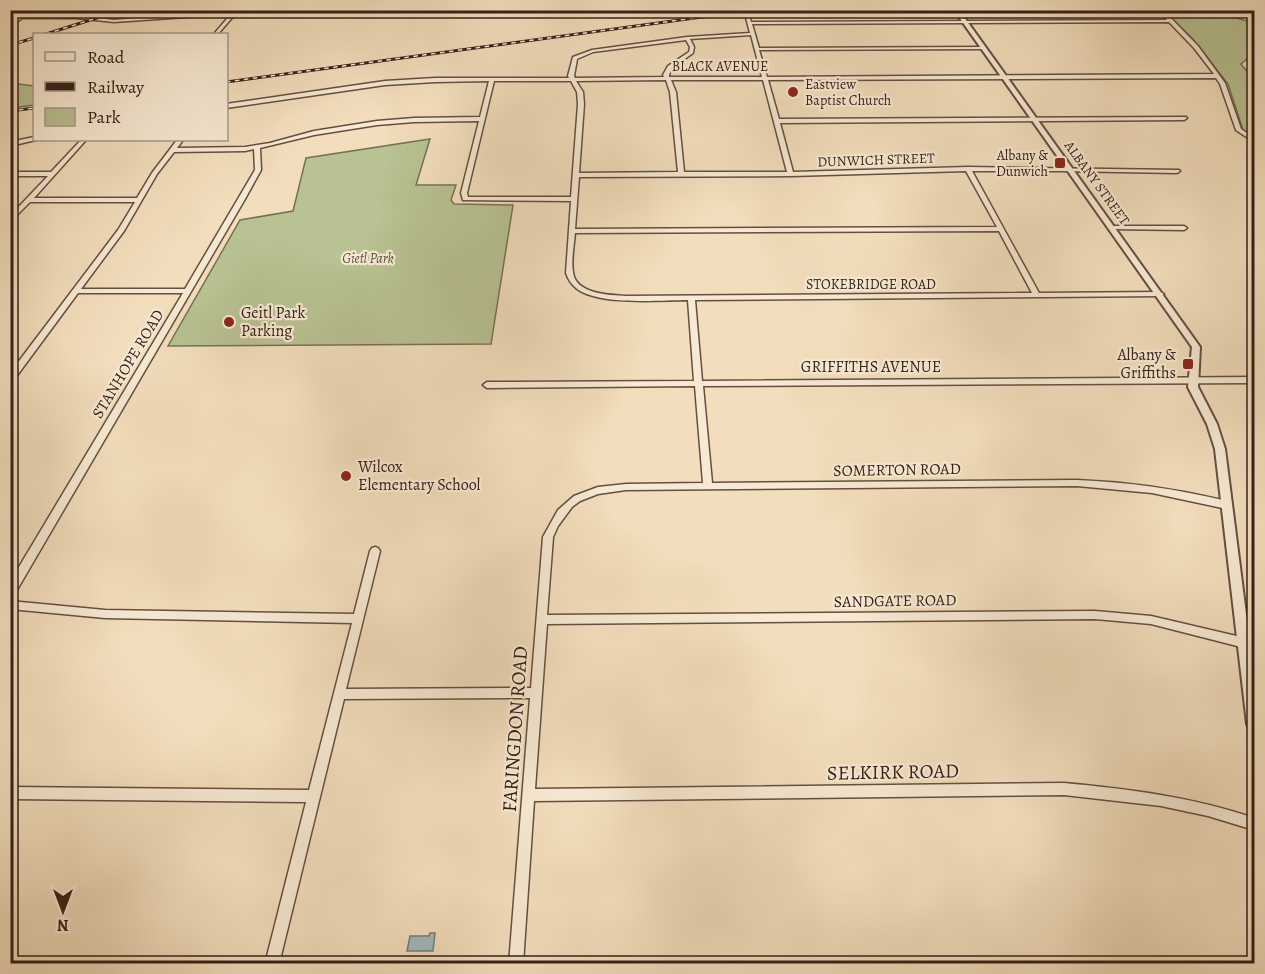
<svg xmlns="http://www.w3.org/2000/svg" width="1265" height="974" viewBox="0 0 1265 974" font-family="Alegreya,serif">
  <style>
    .green { fill: #b8c292; stroke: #767155; stroke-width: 1.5 }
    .water { fill: #9ebaba; stroke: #747c79; stroke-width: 1.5 }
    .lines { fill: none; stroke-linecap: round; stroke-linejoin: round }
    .minor-casing { stroke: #644f41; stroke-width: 3 }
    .tertiary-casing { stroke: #644f41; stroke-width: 4 }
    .minor { fill: #f7e9d3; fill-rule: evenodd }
    .tertiary { fill: #f7e9d3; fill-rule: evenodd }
    .rail-casing { stroke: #352018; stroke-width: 3 }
    .rail { stroke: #f7e9d3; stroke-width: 1.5; stroke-dasharray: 4.5; stroke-linecap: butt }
    .poi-dot { fill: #8f2418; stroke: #f7e9d3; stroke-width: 2 }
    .labels { text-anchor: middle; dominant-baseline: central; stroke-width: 4.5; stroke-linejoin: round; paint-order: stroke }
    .far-street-label { font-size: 14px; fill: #352018; stroke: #f7e9d3 }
    .far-poi-label { font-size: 14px; fill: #352018; stroke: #f7e9d3; text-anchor: start }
    .far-park-label { font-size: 14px; font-style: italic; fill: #5c513d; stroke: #f7e9d3 }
    .poi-label { font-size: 16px; fill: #352018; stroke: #f7e9d3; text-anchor: start }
    .street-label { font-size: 16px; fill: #352018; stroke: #f7e9d3 }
    .near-street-label { font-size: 20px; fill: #352018; stroke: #f7e9d3 }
  </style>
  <rect width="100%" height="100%" fill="#f2ddbc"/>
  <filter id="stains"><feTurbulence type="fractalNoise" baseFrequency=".00333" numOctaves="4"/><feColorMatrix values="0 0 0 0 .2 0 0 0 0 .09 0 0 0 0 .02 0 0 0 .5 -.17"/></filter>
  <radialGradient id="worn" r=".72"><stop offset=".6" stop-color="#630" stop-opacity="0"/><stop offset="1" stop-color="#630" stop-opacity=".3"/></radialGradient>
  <!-- green -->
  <g class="green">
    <path d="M1163 11H1212L1254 23V53L1241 64 1254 80V138L1243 130 1228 84 1192 38Z"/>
    <path d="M10 83 34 86V105L11 108Z"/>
    <path d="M430 139 416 185H456L451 200 454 204 513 205 491 344 168 346 240 220 293 211 306 158Z"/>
  </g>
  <!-- water -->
  <path class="water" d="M430 933H435L433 951H407L410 936H429Z"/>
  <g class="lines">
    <!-- minor casing -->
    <g class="minor-casing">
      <g id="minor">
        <path d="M27 10H32L26 16H77L91 10H99L82 16 114 20 234 10 523 13 543 10 523 15 236 13 218 34H214L231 14 114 22 75 18H22L10 27V23L17 18H10V16H20Z"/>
        <path d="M744 10H748L751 22 1167 20 1158 10H1163L1198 46 1225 83 1241 129 1254 138V142L1236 130 1220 84 1216 78 768 80 779 119 1186 117 1187 118 1184 120 780 123 793 172 968 167 1179 170 1180 171 1177 173 1060 171H972L1039 293 1160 292 1164 294 1160 296 695 300 702 381 1254 377V383L703 386 712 483 1077 480C1128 482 1177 489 1227 501L1230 502 1232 505 1230 508 1227 509 1152 493 1077 486 626 490 598 494 580 501 572 507 558 526 553 537 547 615 1095 611 1151 616 1245 638 1249 640 1250 643 1249 646 1245 648 1151 624 1095 619 547 624 535 789 1064 783C1129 789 1193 797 1254 818V830L1208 816 1161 806 1064 795 534 801 523 964H509L530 698 344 699 279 964H265L306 802 10 799V787L309 790 352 623 105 618 10 609V601L105 610 354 614 370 551 372 548 375 547 378 548 380 551 346 689 531 688 543 537 558 510 574 496 598 487 626 484 703 483 695 386 487 388 483 385 487 382 694 381 688 300C660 300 598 306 576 288 571 284 568 279 566 273L571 201 463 200 461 193 479 121 414 122 377 125 314 135 260 148 261 170 245 199 14 595 10 596V582L183 293H78L13 381 10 382V373L118 230 135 202H30L10 222V216L48 176H10V172H51L81 140H86L34 198H137L152 173 177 140H183L177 148 245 147 270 143 314 131 377 121 414 118 480 117 489 81 435 82 385 85 226 108V104L385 81 435 78H569L568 76 573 57 592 50 687 37 750 33ZM1169 22 1194 48 1214 74 767 77 759 50 983 49 985 48 983 47 759 48 752 24ZM751 35 762 77H669V75L672 68 693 53 694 47 690 39ZM686 40 690 47 689 52 668 66 663 75 664 77 575 78 574 76 577 59 593 52ZM666 80 670 92 678 172 579 173 584 104 583 92 576 81ZM671 80H763L787 172H684L676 92ZM494 81H571L577 92 578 104 571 197H468L467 193ZM254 149 255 170 185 289H81L124 231 157 174 174 152 245 151ZM966 171 997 227 575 229 579 177 791 176ZM999 231 1032 293 626 296C609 295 575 294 573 272 571 260 574 245 575 233Z"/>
        <path d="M34 137 36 140 10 146V142Z"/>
        <path d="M1112 226H1184L1187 228 1184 230 1110 229 1109 228Z"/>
      </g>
    </g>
    <!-- tertiary casing -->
    <g class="tertiary-casing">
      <path id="tertiary" d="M954 10H959L1200 347 1198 387 1217 424 1225 449 1254 677V730L1249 728 1247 724 1215 449 1207 424 1188 387 1192 347Z"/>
    </g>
    <!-- minor -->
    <use href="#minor" class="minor"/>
    <!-- tertiary -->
    <use href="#tertiary" class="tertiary"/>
    <!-- rail casing -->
    <g class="rail-casing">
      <g id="rail">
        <path d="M46 34 122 10"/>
        <path d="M10 45 34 38"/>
        <path d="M226 82 753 10"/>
        <path d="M10 111 34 108"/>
      </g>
    </g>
    <!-- rail -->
    <use href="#rail" class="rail"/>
  </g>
  <!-- markers -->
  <g class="poi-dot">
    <circle cx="793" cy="92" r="6"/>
    <rect x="1054" y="157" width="12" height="12" rx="3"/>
    <circle cx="229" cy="322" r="6"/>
    <rect x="1182" y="358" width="12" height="12" rx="3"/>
    <circle cx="346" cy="476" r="6"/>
  </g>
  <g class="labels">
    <!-- far-street labels -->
    <g class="far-street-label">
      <text x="720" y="66">BLACK AVENUE</text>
      <text transform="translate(876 160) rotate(-2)">DUNWICH STREET</text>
      <text transform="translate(1097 183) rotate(54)">ALBANY STREET</text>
      <text x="871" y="284">STOKEBRIDGE ROAD</text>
    </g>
    <!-- far-poi labels -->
    <g class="far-poi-label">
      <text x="805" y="84">Eastview<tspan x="805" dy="16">Baptist Church</tspan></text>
      <text x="1048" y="155" text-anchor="end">Albany &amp;<tspan x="1048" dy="16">Dunwich</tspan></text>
    </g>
    <!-- far-park labels -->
    <g class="far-park-label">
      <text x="368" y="258">Gietl Park</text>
    </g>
    <!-- poi labels -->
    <g class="poi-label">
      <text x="241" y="313">Geitl Park<tspan x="241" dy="18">Parking</tspan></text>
      <text x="1176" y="355" text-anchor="end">Albany &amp;<tspan x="1176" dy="18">Griffiths</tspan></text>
      <text x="358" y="467">Wilcox<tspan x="358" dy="18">Elementary School</tspan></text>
    </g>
    <!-- street labels -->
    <g class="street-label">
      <text transform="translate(128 364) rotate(-59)">STANHOPE ROAD</text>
      <text x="871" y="367">GRIFFITHS AVENUE</text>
      <text transform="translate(897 470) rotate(-1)">SOMERTON ROAD</text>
      <text transform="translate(895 601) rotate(-1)">SANDGATE ROAD</text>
    </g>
    <!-- near-street labels -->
    <g class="near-street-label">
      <text transform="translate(515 729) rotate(-86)">FARINGDON ROAD</text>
      <text transform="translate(893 772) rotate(-1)">SELKIRK ROAD</text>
    </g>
  </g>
  <!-- margin -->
  <rect width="1265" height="974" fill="none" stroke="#f2ddbc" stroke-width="36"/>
  <rect x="12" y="12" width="1241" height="950" fill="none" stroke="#352018" stroke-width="3"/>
  <rect x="18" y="18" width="1229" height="938" fill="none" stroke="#352018" stroke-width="1.5"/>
  <!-- legend -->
  <rect x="33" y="33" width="195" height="108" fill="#f7e9d3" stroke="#a99988" stroke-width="1.5"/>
  <rect x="45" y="52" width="30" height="9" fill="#f7e9d3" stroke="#a99988" stroke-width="1.5"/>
  <text x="87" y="63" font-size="18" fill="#352018">Road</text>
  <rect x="45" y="82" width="30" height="9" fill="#352018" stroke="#a99988" stroke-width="1.5"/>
  <text x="87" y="93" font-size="18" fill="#352018">Railway</text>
  <rect x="45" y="108" width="30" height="18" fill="#b8c292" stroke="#a99988" stroke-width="1.5"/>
  <text x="87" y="123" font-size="18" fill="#352018">Park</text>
  <!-- north arrow -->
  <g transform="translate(63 911) rotate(180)" stroke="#f7e9d3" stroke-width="4.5" paint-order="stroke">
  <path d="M0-4.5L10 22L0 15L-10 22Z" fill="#352018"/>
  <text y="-9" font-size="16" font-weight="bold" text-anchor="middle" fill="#352018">N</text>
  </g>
  <rect width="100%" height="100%" filter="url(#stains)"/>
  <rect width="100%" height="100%" fill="url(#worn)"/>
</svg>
